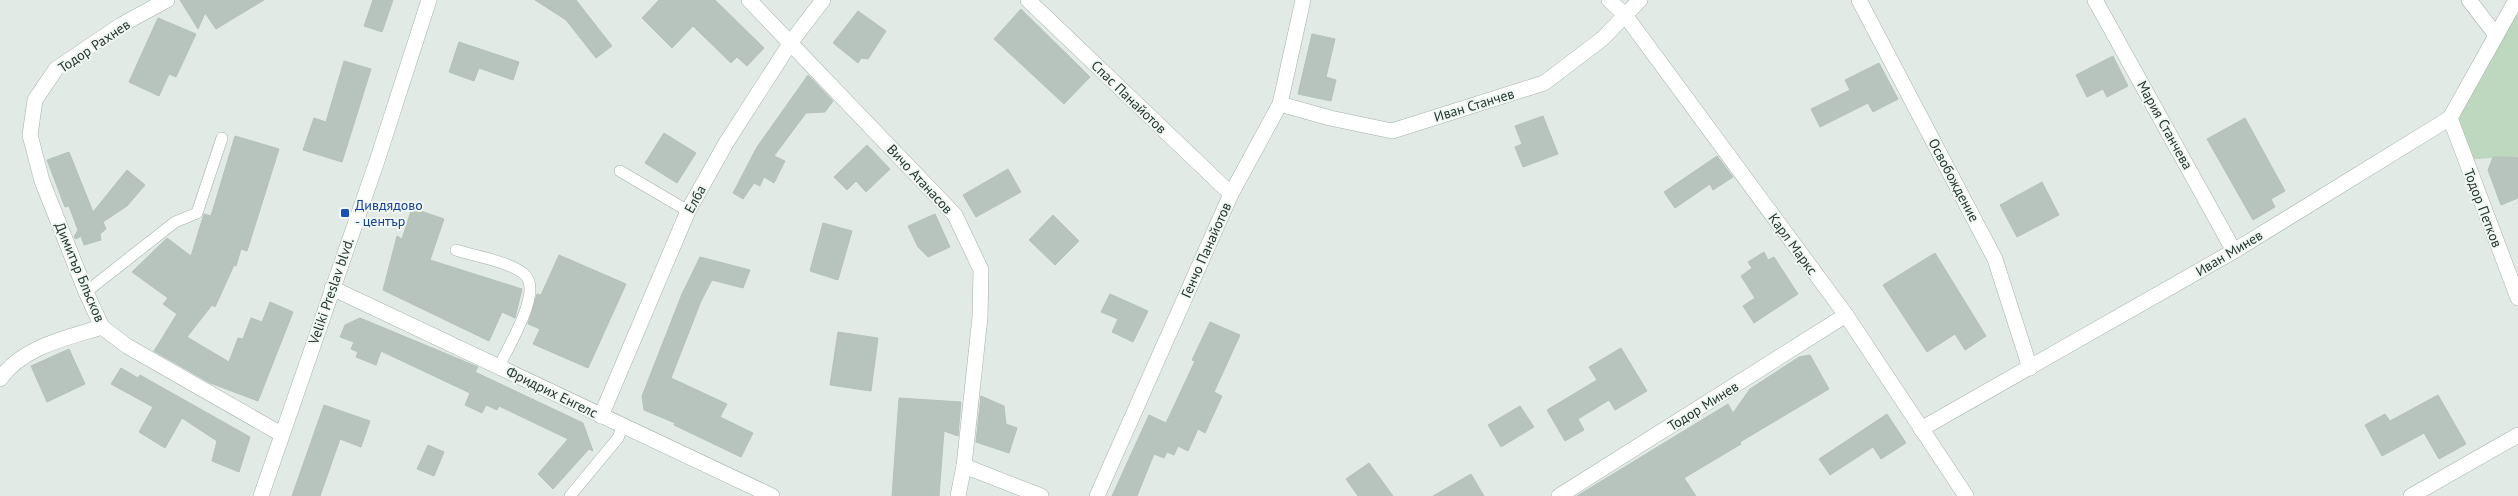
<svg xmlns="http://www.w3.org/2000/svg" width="2518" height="496" viewBox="0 0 2518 496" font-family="'PT Sans',sans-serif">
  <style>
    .green { fill: #bdd8bf }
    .building { fill: #b7c4bd; stroke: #b5c2ba }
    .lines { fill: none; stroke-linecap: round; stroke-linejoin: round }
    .lane-casing { stroke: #a5b1aa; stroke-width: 12 }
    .street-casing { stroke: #a5b1aa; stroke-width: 16 }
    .secondary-casing { stroke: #a2b4aa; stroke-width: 16 }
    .lane { stroke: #fff; stroke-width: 11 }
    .street { stroke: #fff; stroke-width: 15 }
    .secondary { stroke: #fff; stroke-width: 15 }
    .transit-dot { fill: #1a4fb4; stroke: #f1f7f3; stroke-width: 2 }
    .labels { text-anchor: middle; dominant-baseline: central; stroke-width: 4; stroke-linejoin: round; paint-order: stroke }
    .street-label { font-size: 14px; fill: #24382f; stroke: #f1f7f3 }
    .transit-label { font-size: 14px; fill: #164399; stroke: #f1f7f3; text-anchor: start }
  </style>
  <rect width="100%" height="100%" fill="#e1eae4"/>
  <!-- green -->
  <path class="green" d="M2518 0V156L2464 160 2450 118Z"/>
  <!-- building -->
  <g class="building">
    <path d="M180 0H264L216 29 205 13 198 29Z"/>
    <path d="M373 0H393L382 32 364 26Z"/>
    <path d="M535 0H576L612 46 596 58 566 20Z"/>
    <path d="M659 0H715L764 48 747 66 737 57 731 63 693 26 672 48 642 18Z"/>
    <path d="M1021 9 1090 77 1064 104 994 39Z"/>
    <path d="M858 11 886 31 868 59 861 58 858 63 833 43Z"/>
    <path d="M158 18 196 34 176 77 169 74 159 96 129 82Z"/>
    <path d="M1312 34 1335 39 1326 77 1336 80 1331 101 1298 94Z"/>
    <path d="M459 42 519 62 513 80 479 68 474 81 449 72Z"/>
    <path d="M2113 56 2128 86 2107 97 2103 89 2087 97 2076 75Z"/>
    <path d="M344 61 371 69 342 162 303 150 314 118 326 122Z"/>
    <path d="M1879 63 1898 99 1873 112 1868 103 1820 127 1811 109 1850 90 1845 80Z"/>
    <path d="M808 75 833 101 825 112 806 113 774 156 785 161 774 183 764 177 760 186 754 183 743 199 733 193 757 147Z"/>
    <path d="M1543 116 1558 154 1523 167 1515 147 1522 144 1515 126Z"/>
    <path d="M2245 118 2285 191 2271 199 2275 207 2253 220 2207 139Z"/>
    <path d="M664 133 696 153 677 183 645 163Z"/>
    <path d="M235 136 279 149 247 251 241 249 236 266 234 265 215 307 212 305 187 337 229 362 238 338 243 339 251 318 262 322 270 302 293 312 258 401 210 383 154 351 177 314 163 304 168 298 132 272 167 238 191 256 204 214 211 216Z"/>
    <path d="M867 145 890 169 866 192 856 181 847 190 834 177Z"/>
    <path d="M69 152 93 212 127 170 145 185 127 206 103 222 106 229 100 234 101 240 84 245 81 236 76 239 74 237 78 230 69 206 65 207 47 160Z"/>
    <path d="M1717 156 1733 177 1713 190 1710 184 1675 208 1664 192Z"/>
    <path d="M2493 157H2518V198L2501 205 2488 170Z"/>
    <path d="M1008 169 1021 192 976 217 963 195Z"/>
    <path d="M2042 182 2059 215 2017 237 2000 205Z"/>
    <path d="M412 208 444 219 430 260 522 289 515 318 502 312 489 341 383 290 397 236 402 239Z"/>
    <path d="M935 214 950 247 928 257 918 247 908 226Z"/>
    <path d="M1053 215 1079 241 1055 265 1029 240Z"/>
    <path d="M823 223 852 231 838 280 810 271Z"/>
    <path d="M1764 252 1768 260 1774 257 1798 294 1754 323 1743 306 1755 298 1741 276 1752 268 1748 262Z"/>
    <path d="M1935 253 1986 336 1965 350 1955 334 1927 352 1883 285Z"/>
    <path d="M559 255 626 284 588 368 533 344 540 329 528 324 537 294 541 295Z"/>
    <path d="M700 257 750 270 743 288 712 280 701 301 671 378 727 404 720 417 753 433 741 457 674 425 675 423 644 410 642 396 682 294Z"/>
    <path d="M1110 294 1148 311 1133 342 1112 332 1118 319 1101 312Z"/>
    <path d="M360 318 478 367 475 372 583 423 593 451 589 449 553 489 538 474 568 439 499 406 497 410 486 405 482 413 465 405 470 393 381 351 376 365 356 357 358 352 351 349 354 342 340 337 345 325Z"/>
    <path d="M1210 322 1240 335 1214 392 1222 396 1205 433 1198 429 1188 451 1178 446 1174 455 1167 452 1164 458 1154 454 1137 496H1112L1149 415 1166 423 1195 361 1192 360Z"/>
    <path d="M838 332 878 338 871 391 830 385Z"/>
    <path d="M1621 348 1647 391 1615 410 1609 400 1578 419 1584 430 1565 441 1547 410 1597 380 1589 367Z"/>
    <path d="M69 349 85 384 47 402 31 366Z"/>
    <path d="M1810 355 1829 389 1740 442 1741 444 1684 478 1696 496H1577L1728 404 1733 413 1750 389 1799 357Z"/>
    <path d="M121 368 138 378 140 375 250 437 239 472 212 461 217 441 182 418 165 448 139 432 153 407 111 384Z"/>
    <path d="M2438 395 2466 444 2439 459 2424 433 2382 456 2365 425 2385 414 2390 421Z"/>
    <path d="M981 396 1004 406 1006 424 1017 428 1009 453 976 442Z"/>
    <path d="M899 398 961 402 958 436 944 431 939 496H892Z"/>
    <path d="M324 405 370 421 361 447 340 439 320 496H292Z"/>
    <path d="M1520 406 1534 427 1501 447 1488 425Z"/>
    <path d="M1887 414 1906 443 1881 459 1873 447 1830 475 1819 459Z"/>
    <path d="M428 445 444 452 434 476 417 469Z"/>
    <path d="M1369 463 1393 496H1358L1346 479Z"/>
    <path d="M1471 474 1484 496H1433Z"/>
  </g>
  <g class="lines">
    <!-- lane casing -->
    <g class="lane-casing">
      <g id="lane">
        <path d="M620 171 688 211"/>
        <path d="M456 250C474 256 512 262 525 275 543 292 507 348 499 367"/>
        <path d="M86 292 175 222 197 213 222 138"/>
        <path d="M570 496 618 438 623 425"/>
      </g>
    </g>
    <!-- street casing -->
    <g class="street-casing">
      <g id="street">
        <path d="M167 0 121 25 56 69 35 100 30 135 42 181 86 292 102 327 127 346 281 434"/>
        <path d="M749 0 955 215 981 270 980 317 964 466 958 496"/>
        <path d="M1028 0 1231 194"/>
        <path d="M1609 0 1625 15 1846 315 1966 496"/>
        <path d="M1859 0 1995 259 2030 368"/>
        <path d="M2095 0 2234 251"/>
        <path d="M2469 0 2496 35"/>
        <path d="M1280 104 1330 118 1392 131 1544 83 1602 39 1640 0"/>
        <path d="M2450 118 2518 298"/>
        <path d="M0 379C22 347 66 338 102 327"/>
        <path d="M601 416 688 211 726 143 791 42 823 0"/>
        <path d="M1921 429 2234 251 2450 118 2516 0"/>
        <path d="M964 466 1041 496"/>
        <path d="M1097 496 1231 194 1280 104 1303 0"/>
        <path d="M1559 496 1846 315"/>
        <path d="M2411 496 2518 435"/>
      </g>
    </g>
    <!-- secondary casing -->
    <g class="secondary-casing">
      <g id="secondary">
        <path d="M332 288 772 496"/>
        <path d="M261 496 377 161 429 0"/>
      </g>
    </g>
    <!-- lane -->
    <use href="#lane" class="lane"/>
    <!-- street -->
    <use href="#street" class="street"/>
    <!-- secondary -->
    <use href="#secondary" class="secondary"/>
  </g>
  <!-- markers -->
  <rect class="transit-dot" x="340" y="208" width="10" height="10" rx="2.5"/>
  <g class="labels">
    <!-- street labels -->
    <g class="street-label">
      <text transform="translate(94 46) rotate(-34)">Тодор Рахнев</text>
      <text transform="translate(1129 97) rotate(44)">Спас Панайотов</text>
      <text transform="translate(1474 105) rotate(-17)">Иван Станчев</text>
      <text transform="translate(2165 125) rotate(61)">Мария Станчева</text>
      <text transform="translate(920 179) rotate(47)">Вичо Атанасов</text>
      <text transform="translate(1954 180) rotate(62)">Освобождение</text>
      <text transform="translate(695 199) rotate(-62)">Елба</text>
      <text transform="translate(2483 208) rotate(69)">Тодор Петков</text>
      <text transform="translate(1793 244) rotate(54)">Карл Маркс</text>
      <text transform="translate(1206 250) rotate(-66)">Генчо Панайотов</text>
      <text transform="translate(2229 253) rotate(-31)">Иван Минев</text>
      <text transform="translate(80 272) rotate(67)">Димитър Блъсков</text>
      <text transform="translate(331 291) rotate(-71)">Veliki Preslav blvd.</text>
      <text transform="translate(552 392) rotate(26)">Фридрих Енгелс</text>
      <text transform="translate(1703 406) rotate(-32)">Тодор Минев</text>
    </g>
    <!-- transit labels -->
    <g class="transit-label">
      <text x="355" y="205">Дивдядово<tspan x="355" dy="16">- център</tspan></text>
    </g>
  </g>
</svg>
